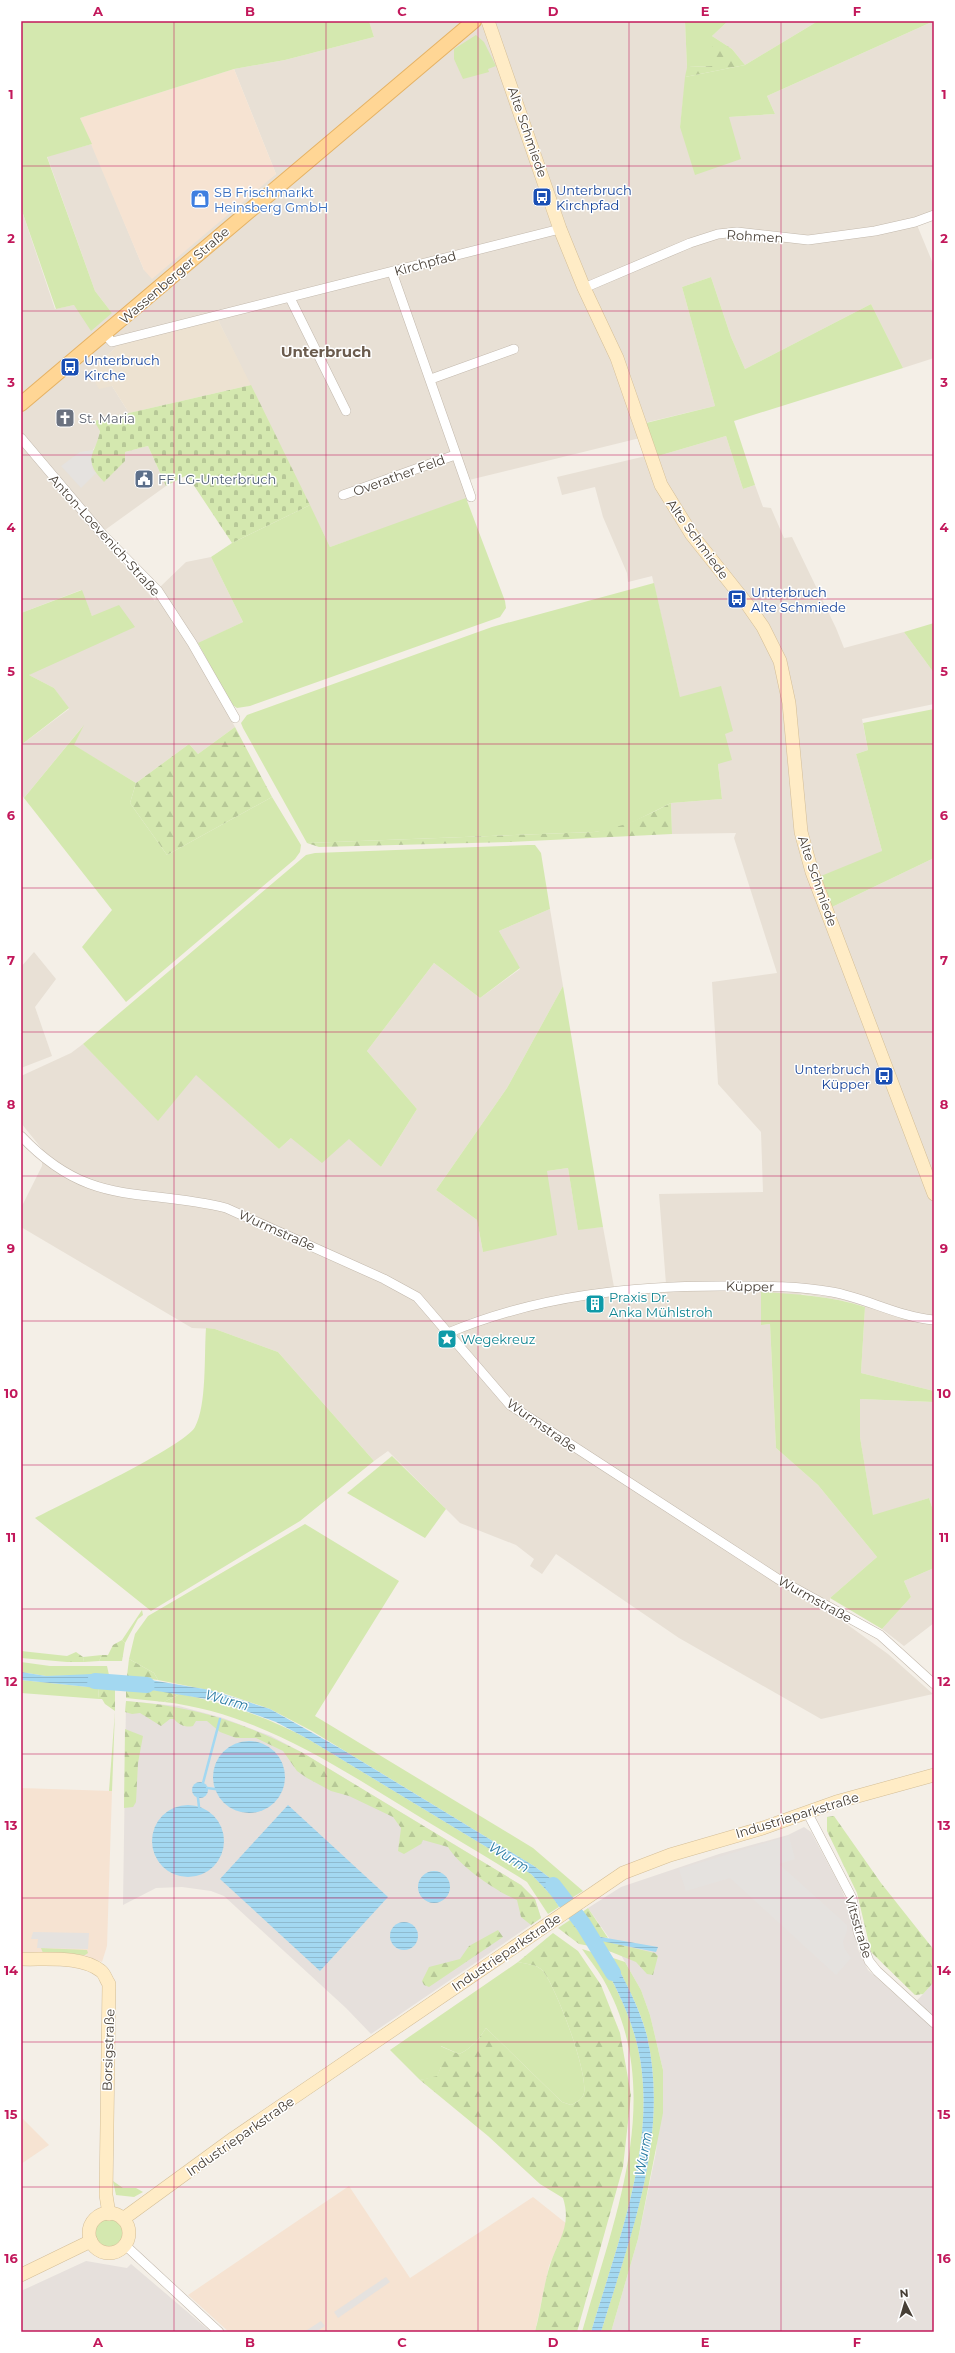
<svg xmlns="http://www.w3.org/2000/svg" width="955" height="2353" viewBox="0 0 955 2353" font-family="Montserrat,sans-serif">
  <style>
    .residential { fill: #e8e0d5 }
    .commercial { fill: #f6e3d2 }
    .industrial { fill: #e6e0dc }
    .education { fill: #ede2d1 }
    .grass { fill: #d4e8af }
    .forest { fill: url(#forest-firs) }
    .cemetery { fill: url(#cemetery-stones) }
    .parking { fill: #e5e2df }
    .water { fill: url(#water-rules) }
    .lines { fill: none; stroke-linecap: round; stroke-linejoin: round }
    .stream { stroke: #a3d8f1; stroke-width: 2.5 }
    .river { stroke: #a3d8f1; stroke-width: 16 }
    .street-casing { stroke: #c2b8ac; stroke-width: 10 }
    .secondary-casing { stroke: #d4be97; stroke-width: 14 }
    .primary-casing { stroke: #e5b264; stroke-width: 16 }
    .street { stroke: #fff; stroke-width: 9 }
    .secondary { stroke: #ffecc6; stroke-width: 13 }
    .primary { stroke: #ffd695; stroke-width: 14 }
    .grid { fill: none; stroke: #c2185b; stroke-width: 1; stroke-opacity: 0.55 }
    .labels { text-anchor: middle; dominant-baseline: central; stroke-width: 3; stroke-linejoin: round; paint-order: stroke }
    .street-label { font-size: 13px; fill: #473f36; stroke: #fff }
    .transit-label { font-size: 13px; fill: #164399; stroke: #fff; text-anchor: start }
    .shop-label { font-size: 13px; fill: #366cbe; stroke: #fff; text-anchor: start }
    .worship-label { font-size: 13px; fill: #5b616d; stroke: #fff; text-anchor: start }
    .service-label { font-size: 13px; fill: #4e5e75; stroke: #fff; text-anchor: start }
    .culture-label { font-size: 13px; fill: #0d838f; stroke: #fff; text-anchor: start }
    .water-label { font-size: 14px; font-style: italic; fill: #2b7ca4; stroke: #fff }
    .quarter-label { font-size: 15px; font-weight: bold; fill: #6a5b4d; stroke: #fff }
    .neatline { fill: none; stroke: #c2185b; stroke-width: 1.5 }
    .grid-label { font-size: 13px; text-anchor: middle; font-weight: bold; fill: #c2185b }
  </style>
  <defs>
    <pattern id="forest-firs" width="22" height="20" patternUnits="userSpaceOnUse"><rect width="22" height="20" fill="#d4e8af"/><path d="M5 1l3.5 6h-7zM16 11l3.5 6h-7z" fill="#b7c897"/></pattern>
    <pattern id="cemetery-stones" width="16" height="16" patternUnits="userSpaceOnUse"><rect width="16" height="16" fill="#d4e8af"/><path d="M2 7V4a2 2 0 0 1 4 0v3zM10 15v-3a2 2 0 0 1 4 0v3z" fill="#b7c897"/></pattern>
    <pattern id="water-rules" width="6" height="5" patternUnits="userSpaceOnUse"><rect width="6" height="5" fill="#a3d8f1"/><path d="M0 2.5h6" fill="none" stroke="#8ebacf"/></pattern>
  </defs>
  <rect width="100%" height="100%" fill="#f4efe7"/>
  <!-- residential -->
  <g class="residential">
    <path d="M369 21H685L687 67 680 127 729 117 775 114 767 96 934 21V220L917 225 934 266V358L903 368 871 304 745 369 731 337 711 277 682 287 715 406 636 425 640 438 469 480 474 497 330 547 218 320 120 344 89 371 112 386 129 413 94 421 100 430 98 442 93 450 125 452 148 446 166 486 98 535 155 601 160 587 186 562 211 557 243 622 191 647 235 727 198 754 189 744 136 783 73 745 83 726 24 798 21 794V745L69 709 54 688 29 675 92 616 81 590 21 613V208L55 309 74 305 112 313 95 291 47 156 92 144 144 270 276 174 234 69 285 60 374 37Z"/>
    <path d="M728 21H818L745 65 732 49 712 36Z"/>
    <path d="M726 436 743 489 755 485 763 507 771 508 784 538 792 537 836 628 844 648 904 632 934 673V704L862 719 868 750 856 754 882 851 832 907 934 858V1391L861 1373 865 1307 845 1301 802 1294 761 1325 770 1324 776 1448 818 1485 877 1557 830 1598V1612L888 1654 933 1694 821 1719 679 1638 556 1554 542 1574 530 1566 534 1559 516 1545 460 1523 388 1451 374 1461 278 1352 215 1329 192 1328 21 1227V1208L42 1166V1149L21 1123V1076L71 1053 83 1044 158 1120 196 1074 279 1149 291 1138H349L381 1167 417 1109 367 1051 434 963 480 998 520 969 499 931 550 909 563 986 507 1088 436 1190 477 1220 483 1252 547 1171 568 1168 578 1229 603 1227 614 1287 666 1284 659 1194 763 1192 761 1132 718 1084 712 982 777 973 734 838 736 833 672 834 671 803 722 799 718 764 725 734 721 687 680 698 652 576 628 582 627 573 603 517 595 487 562 495 557 477 646 456H658Z"/>
    <path d="M34 952 56 979 35 1007 52 1056 21 1068V967Z"/>
    <path d="M860 1399 934 1402V1513L929 1498 873 1516 860 1437Z"/>
    <path d="M934 1568V1623L904 1646 882 1629 911 1597 904 1581Z"/>
  </g>
  <!-- commercial -->
  <g class="commercial">
    <path d="M234 69 276 174 152 279 144 270 80 118Z"/>
    <path d="M21 1788 112 1791 107 1946 102 1962 82 1954 21 1952Z"/>
    <path d="M21 2117 49 2145 21 2164Z"/>
    <path d="M349 2186 410 2278 533 2197 567 2224 549 2266 535 2332H229L188 2295Z"/>
  </g>
  <!-- industrial -->
  <g class="industrial">
    <path d="M126 1701 179 1706 223 1718 271 1736 303 1753 521 1885 535 1899 541 1918 371 2034 346 2008 224 1896 211 1891 182 1887 156 1888 123 1905Z"/>
    <path d="M804 1827 811 1832 841 1888 849 1908 858 1949 868 1970 910 2008 934 1982V2332H611L638 2239 656 2152 663 2070 650 2015 641 1990 621 1955 588 1908 621 1887 719 1854 788 1835Z"/>
    <path d="M86 2261 127 2268 131 2264 211 2332H21V2291Z"/>
  </g>
  <!-- education -->
  <path class="education" d="M218 320 251 385 129 413 112 386 99 389 89 371 120 344Z"/>
  <!-- grass -->
  <g class="grass">
    <path d="M21 21H369L374 37 285 60 234 69 80 118 92 144 47 157 95 291 112 313 91 331 74 305 56 309 21 208Z"/>
    <path d="M685 21H728L712 36V66L687 67Z"/>
    <path d="M818 21H934L767 96 775 114 729 117 741 159 695 175 680 127 685 77 745 65Z"/>
    <path d="M476 35 484 42 496 66 488 69 489 72 463 79 454 59V49Z"/>
    <path d="M711 277 731 337 745 369 871 304 903 368 734 421 755 485 743 489 726 436 658 456 646 423 715 406 682 287Z"/>
    <path d="M466 498 505 601 506 608 500 617 250 706 237 708 231 704 198 643 243 622 211 557 232 543 310 505 330 547Z"/>
    <path d="M654 583 680 697 721 686 733 731 725 734 732 760 718 764 722 799 671 803 635 821 611 830 594 832 307 843 243 728 241 723 247 715 492 627Z"/>
    <path d="M82 590 92 616 119 605 135 627 29 675 54 688 69 708 21 745V613Z"/>
    <path d="M934 623V673L904 632Z"/>
    <path d="M934 709V858L832 907 821 876 882 851 856 754 868 750 863 723Z"/>
    <path d="M84 725 74 745 136 783 130 803 167 855 272 797 301 845 300 852 295 859 126 1002 82 947 112 910 24 798Z"/>
    <path d="M528 845H535L541 853 550 909 499 931 520 968 480 998 434 963 367 1051 417 1109 381 1167 349 1139 322 1163 291 1138 279 1149 196 1075 158 1121 83 1044 306 855 315 853Z"/>
    <path d="M563 986 603 1227 578 1230 568 1168 547 1171 557 1235 483 1252 477 1220 436 1190 507 1088Z"/>
    <path d="M761 1292C796 1294 831 1296 865 1307L861 1373 934 1391V1402L860 1399V1437L873 1515 929 1498 934 1513V1568L904 1581 911 1597 882 1629 830 1598 877 1557 818 1485 776 1448 770 1324 761 1325Z"/>
    <path d="M206 1328 215 1329 278 1352 374 1461 300 1521 151 1611 35 1518C62 1504 185 1446 195 1427 207 1405 204 1355 206 1328Z"/>
    <path d="M392 1456 446 1509 425 1538 347 1493Z"/>
    <path d="M305 1524 399 1581 315 1716 533 1848 583 1891 570 1899 558 1884 534 1866 312 1731 270 1709 223 1693 158 1680 154 1673 129 1659 135 1634 148 1616Z"/>
    <path d="M142 1610 143 1615 138 1619 125 1643 122 1640Z"/>
    <path d="M21 1651 67 1656V1662L21 1658Z"/>
    <path d="M102 1655 99 1661 84 1662 83 1657Z"/>
    <path d="M21 1662 50 1666H107L109 1675 46 1676 21 1672Z"/>
    <path d="M21 1680 98 1688 99 1699 21 1693Z"/>
    <path d="M180 1694C226 1703 267 1717 308 1739L531 1874 553 1897 559 1907 548 1914 527 1882C484 1855 440 1830 397 1803 324 1758 251 1712 164 1702Z"/>
    <path d="M115 1711 112 1791H109Z"/>
    <path d="M41 1948 87 1950 88 1953 85 1955 43 1953Z"/>
    <path d="M582 1949 598 1954C613 1981 628 2010 636 2040 661 2135 618 2241 591 2332H582C614 2217 668 2093 603 1979 597 1969 589 1959 582 1949Z"/>
    <path d="M613 1958 625 1962 641 1990 650 2015 663 2070V2113L638 2239 611 2332H601C630 2236 670 2137 647 2036 640 2008 626 1984 613 1958Z"/>
    <path d="M518 1962C526 1964 537 1964 543 1971 557 1989 588 2072 584 2093 582 2100 577 2102 571 2105L562 2102 486 2028C479 2039 471 2049 459 2054L441 2046V2067L437 2077 420 2080 390 2050Z"/>
    <path d="M113 2181 123 2188H136L143 2192 134 2197 116 2195Z"/>
    <circle cx="109" cy="2233" r="14"/>
  </g>
  <!-- forest -->
  <g class="forest">
    <path d="M712 36 732 49 745 65 685 77 687 67 712 66Z"/>
    <path d="M235 727 272 797 167 855 130 803 136 783 189 744 198 754Z"/>
    <path d="M671 803 672 834 510 842 319 847 307 843 594 832C622 828 646 816 671 803Z"/>
    <path d="M122 1640 125 1643 122 1661H99L102 1655H108L113 1645Z"/>
    <path d="M76 1652 83 1657 84 1662H67V1656Z"/>
    <path d="M129 1659 154 1673 158 1680 127 1676Z"/>
    <path d="M115 1686V1711L105 1704 102 1699H99L98 1688 107 1689Z"/>
    <path d="M126 1686 180 1694 164 1702 126 1698Z"/>
    <path d="M126 1701C193 1706 243 1722 303 1753L521 1885 535 1899 541 1918 531 1925 521 1917 517 1900C497 1892 459 1866 448 1847L423 1840 421 1844 404 1854 398 1851 401 1828 393 1817 349 1796 331 1791 307 1778 297 1771 283 1751 256 1738H236L220 1732 207 1721H196L193 1726C186 1728 179 1725 174 1719H170L161 1726 140 1713 132 1714 125 1712Z"/>
    <path d="M125 1729 143 1736 138 1763 136 1802 133 1807 124 1808Z"/>
    <path d="M834 1816 881 1883 934 1950V1982L923 1994 915 1995 871 1952 857 1893 827 1831V1817Z"/>
    <path d="M588 1908 608 1938 595 1936 581 1913Z"/>
    <path d="M570 1920 590 1946 579 1944 558 1928Z"/>
    <path d="M498 1930 503 1937 429 1987 424 1985 422 1981 429 1967 460 1959 469 1946Z"/>
    <path d="M553 1933 578 1951 601 1985 620 2033 631 2095 623 2167 577 2332H535C541 2310 543 2287 550 2265 558 2240 572 2226 563 2198L540 2184 488 2136 420 2080 437 2076 441 2067 440 2046 459 2054C471 2049 479 2039 486 2028L562 2102 571 2105C577 2102 582 2100 584 2093 588 2072 557 1989 543 1971 537 1964 526 1964 518 1962Z"/>
    <path d="M600 1940 655 1953 658 1956 653 1975 647 1974 636 1962 604 1949Z"/>
  </g>
  <!-- cemetery -->
  <path class="cemetery" d="M251 385 310 505 232 543 187 475 166 486 148 446 125 452V461L104 482C81 457 95 457 100 431L94 421Z"/>
  <!-- parking -->
  <g class="parking">
    <path d="M93 450 91 459 93 470 96 473 81 488 61 466 80 452Z"/>
    <path d="M789 1836 795 1859 779 1864 847 1925V1931L843 1941 844 1948 851 1958 836 1975 730 1878 686 1891 679 1869Z"/>
    <path d="M33 1932 89 1933 88 1949 37 1948 38 1939H31Z"/>
    <path d="M386 2277 390 2282 338 2318 334 2312Z"/>
    <path d="M321 2321 325 2326 316 2332H304Z"/>
  </g>
  <!-- water -->
  <g class="water">
    <path d="M21 1672 46 1676 93 1674 117 1676 115 1686 107 1689 21 1680Z"/>
    <path d="M127 1676 210 1690 270 1709 343 1750 534 1866 558 1884 570 1899 559 1907 553 1897 531 1874 308 1739 276 1722 219 1701 126 1686Z"/>
    <circle cx="249" cy="1777" r="36"/>
    <circle cx="200" cy="1790" r="8"/>
    <path d="M288 1805 388 1897 320 1971 220 1879Z"/>
    <circle cx="188" cy="1841" r="36"/>
    <circle cx="434" cy="1887" r="16"/>
    <path d="M581 1912 595 1936 658 1947 656 1952 601 1941 604 1949 590 1946 570 1920Z"/>
    <circle cx="404" cy="1936" r="14"/>
    <path d="M598 1954 613 1958C626 1983 640 2009 647 2036 670 2137 630 2237 601 2332H591C618 2241 661 2135 636 2040 628 2010 613 1981 598 1954Z"/>
  </g>
  <g class="lines">
    <!-- stream -->
    <g class="stream">
      <path d="M203 1783 220 1719"/>
      <path d="M207 1788 215 1789"/>
      <path d="M198 1798 199 1807"/>
    </g>
    <!-- river -->
    <g class="river">
      <path d="M95 1681 147 1685"/>
      <path d="M553 1885 583 1924 613 1973"/>
    </g>
    <!-- street casing -->
    <g class="street-casing">
      <g id="street">
        <path d="M392 272 471 497"/>
        <path d="M584 288 690 243 718 234 737 232 808 240 875 231 915 222 934 215"/>
        <path d="M290 298 346 411"/>
        <path d="M105 334 112 342 560 229"/>
        <path d="M431 379 514 349"/>
        <path d="M21 438 103 535 158 591 192 643 235 718"/>
        <path d="M343 495 455 455"/>
        <path d="M21 1136C90 1209 141 1187 226 1208L384 1279 417 1297 510 1405 778 1579 880 1635 934 1684"/>
        <path d="M448 1333C538 1295 636 1285 733 1286 766 1286 799 1286 832 1292 866 1298 899 1317 934 1320"/>
        <path d="M807 1812 852 1898 858 1932 869 1961 877 1971 934 2023"/>
        <path d="M125 2245 219 2332"/>
      </g>
    </g>
    <!-- secondary casing -->
    <g class="secondary-casing">
      <g id="secondary">
        <path d="M488 21 560 229 584 288 617 358 661 485 692 535 747 604 763 627 780 661 789 703 801 832 812 872 934 1194"/>
        <path d="M21 1959C45 1960 81 1955 101 1971 105 1974 106 1980 109 1984L106 2195 109 2214"/>
        <circle cx="109" cy="2233" r="20"/>
        <path d="M123 2219 234 2138 623 1873 670 1855 763 1828 836 1802 934 1775"/>
        <path d="M21 2275 91 2241"/>
      </g>
    </g>
    <!-- primary casing -->
    <g class="primary-casing">
      <path id="primary" d="M21 404 474 21"/>
    </g>
    <!-- street -->
    <use href="#street" class="street"/>
    <!-- secondary -->
    <use href="#secondary" class="secondary"/>
    <!-- primary -->
    <use href="#primary" class="primary"/>
  </g>
  <!-- grid -->
  <path class="grid" d="M174 21V2332M326 21V2332M478 21V2332M629 21V2332M781 21V2332M21 166H934M21 311H934M21 455H934M21 599H934M21 744H934M21 888H934M21 1032H934M21 1176H934M21 1321H934M21 1465H934M21 1609H934M21 1754H934M21 1898H934M21 2042H934M21 2187H934"/>
  <!-- icons -->
  <defs>
    <g id="bus-square" transform="scale(1)"><rect x="-9" y="-9" width="18" height="18" rx="4" fill="#1a4fb4" stroke="#fff"/><path d="M-5-6H5V4H4V6H2V4H-2V6H-4V4H-5ZM-3.5-4V0h7V-4ZM-3.5 1.2v1.5H-2V1.2ZM2 1.2v1.5H3.5V1.2Z" fill="#fff"/></g>
    <g id="shop-square" transform="scale(1)"><rect x="-9" y="-9" width="18" height="18" rx="4" fill="#3f7fe0" stroke="#fff"/><path d="M-5-2.5h2.3a2.7 3.5 0 0 1 5.4 0H5L5.5 6h-11ZM-1.5-2.5h3a1.5 2.3 0 0 0-3 0Z" fill="#fff"/></g>
    <g id="church-square" transform="scale(1)"><rect x="-9" y="-9" width="18" height="18" rx="4" fill="#6b7280" stroke="#fff"/><path d="M-1.2-6h2.4v3.5h3.3v2.4h-3.3V6h-2.4V-.1h-3.3v-2.4h3.3Z" fill="#fff"/></g>
    <g id="civic-square" transform="scale(1)"><rect x="-9" y="-9" width="18" height="18" rx="4" fill="#5c6f8a" stroke="#fff"/><path d="M-.6-6.5H3V-4.5H.6V-3L4-1V1h2V6H-6V1h2V-1L-.6-3ZM-1.2 2.5V6h2.4V2.5Z" fill="#fff"/></g>
    <g id="building-square" transform="scale(1)"><rect x="-9" y="-9" width="18" height="18" rx="4" fill="#0f9aa8" stroke="#fff"/><path d="M-4-6H4V6H1V3H-1V6H-4ZM-2.5-4.3h1.7v1.8h-1.7ZM.8-4.3h1.7v1.8H.8ZM-2.5-1h1.7V.8h-1.7ZM.8-1h1.7V.8H.8Z" fill="#fff"/></g>
    <g id="sight-square" transform="scale(1)"><rect x="-9" y="-9" width="18" height="18" rx="4" fill="#0f9aa8" stroke="#fff"/><path d="M0-6L1.8-2.2L6-1.7L2.9 1.2L3.7 5.4L0 3.3L-3.7 5.4L-2.9 1.2L-6-1.7L-1.8-2.2Z" fill="#fff"/></g>
  </defs>
  <g fill-rule="evenodd">
    <use href="#bus-square" x="542" y="197"/>
    <use href="#shop-square" x="200" y="199"/>
    <use href="#bus-square" x="70" y="367"/>
    <use href="#church-square" x="65" y="418"/>
    <use href="#civic-square" x="144" y="479"/>
    <use href="#bus-square" x="737" y="599"/>
    <use href="#bus-square" x="884" y="1076"/>
    <use href="#building-square" x="595" y="1304"/>
    <use href="#sight-square" x="447" y="1339"/>
  </g>
  <g class="labels">
    <!-- street labels -->
    <g class="street-label">
      <text transform="translate(528 132) rotate(71)">Alte Schmiede</text>
      <text transform="translate(755 236) rotate(4)">Rohmen</text>
      <text transform="translate(425 263) rotate(-15)">Kirchpfad</text>
      <text transform="translate(174 275) rotate(-41)">Wassenberger Straße</text>
      <text transform="translate(399 475) rotate(-20)">Overather Feld</text>
      <text transform="translate(105 535) rotate(48)">Anton-Loevenich-Straße</text>
      <text transform="translate(698 539) rotate(54)">Alte Schmiede</text>
      <text transform="translate(818 881) rotate(71)">Alte Schmiede</text>
      <text transform="translate(277 1230) rotate(24)">Wurmstraße</text>
      <text transform="translate(750 1286) rotate(1)">Küpper</text>
      <text transform="translate(542 1425) rotate(35)">Wurmstraße</text>
      <text transform="translate(815 1599) rotate(29)">Wurmstraße</text>
      <text transform="translate(797 1815) rotate(-17)">Industrieparkstraße</text>
      <text transform="translate(859 1927) rotate(73)">Vitsstraße</text>
      <text transform="translate(506 1952) rotate(-34)">Industrieparkstraße</text>
      <text transform="translate(108 2050) rotate(-88)">Borsigstraße</text>
      <text transform="translate(240 2136) rotate(-35)">Industrieparkstraße</text>
    </g>
    <!-- transit labels -->
    <g class="transit-label">
      <text x="556" y="190">Unterbruch<tspan x="556" dy="15">Kirchpfad</tspan></text>
      <text x="84" y="360">Unterbruch<tspan x="84" dy="15">Kirche</tspan></text>
      <text x="751" y="592">Unterbruch<tspan x="751" dy="15">Alte Schmiede</tspan></text>
      <text x="870" y="1069" text-anchor="end">Unterbruch<tspan x="870" dy="15">Küpper</tspan></text>
    </g>
    <!-- shop labels -->
    <g class="shop-label">
      <text x="214" y="192">SB Frischmarkt<tspan x="214" dy="15">Heinsberg GmbH</tspan></text>
    </g>
    <!-- worship labels -->
    <g class="worship-label">
      <text x="79" y="418">St. Maria</text>
    </g>
    <!-- service labels -->
    <g class="service-label">
      <text x="158" y="479">FF LG-Unterbruch</text>
    </g>
    <!-- culture labels -->
    <g class="culture-label">
      <text x="609" y="1297">Praxis Dr.<tspan x="609" dy="15">Anka Mühlstroh</tspan></text>
      <text x="461" y="1339">Wegekreuz</text>
    </g>
    <!-- water labels -->
    <g class="water-label">
      <text transform="translate(227 1700) rotate(16)">Wurm</text>
      <text transform="translate(509 1857) rotate(32)">Wurm</text>
      <text transform="translate(643 2154) rotate(-80)">Wurm</text>
    </g>
    <!-- quarter labels -->
    <g class="quarter-label">
      <text x="326" y="351">Unterbruch</text>
    </g>
  </g>
  <!-- border -->
  <rect width="955" height="2353" fill="none" stroke="#ffffff" stroke-width="44"/>
  <!-- north arrow -->
  <g transform="translate(905 2303) rotate(355)" stroke="#ffffff" stroke-width="3" paint-order="stroke">
  <path d="M0-3L7 15L0 10L-7 15Z" fill="#473f36"/>
  <text y="-6" font-size="11" font-weight="bold" text-anchor="middle" fill="#473f36">N</text>
  </g>
  <rect x="22" y="22" width="911" height="2309" class="neatline"/>
  <g class="grid-label">
    <text x="98" y="16">A</text>
    <text x="250" y="16">B</text>
    <text x="402" y="16">C</text>
    <text x="553" y="16">D</text>
    <text x="705" y="16">E</text>
    <text x="857" y="16">F</text>
    <text x="11" y="99">1</text>
    <text x="944" y="99">1</text>
    <text x="11" y="243">2</text>
    <text x="944" y="243">2</text>
    <text x="11" y="387">3</text>
    <text x="944" y="387">3</text>
    <text x="11" y="532">4</text>
    <text x="944" y="532">4</text>
    <text x="11" y="676">5</text>
    <text x="944" y="676">5</text>
    <text x="11" y="820">6</text>
    <text x="944" y="820">6</text>
    <text x="11" y="965">7</text>
    <text x="944" y="965">7</text>
    <text x="11" y="1109">8</text>
    <text x="944" y="1109">8</text>
    <text x="11" y="1253">9</text>
    <text x="944" y="1253">9</text>
    <text x="11" y="1398">10</text>
    <text x="944" y="1398">10</text>
    <text x="11" y="1542">11</text>
    <text x="944" y="1542">11</text>
    <text x="11" y="1686">12</text>
    <text x="944" y="1686">12</text>
    <text x="11" y="1830">13</text>
    <text x="944" y="1830">13</text>
    <text x="11" y="1975">14</text>
    <text x="944" y="1975">14</text>
    <text x="11" y="2119">15</text>
    <text x="944" y="2119">15</text>
    <text x="11" y="2263">16</text>
    <text x="944" y="2263">16</text>
    <text x="98" y="2347">A</text>
    <text x="250" y="2347">B</text>
    <text x="402" y="2347">C</text>
    <text x="553" y="2347">D</text>
    <text x="705" y="2347">E</text>
    <text x="857" y="2347">F</text>
  </g>
</svg>
